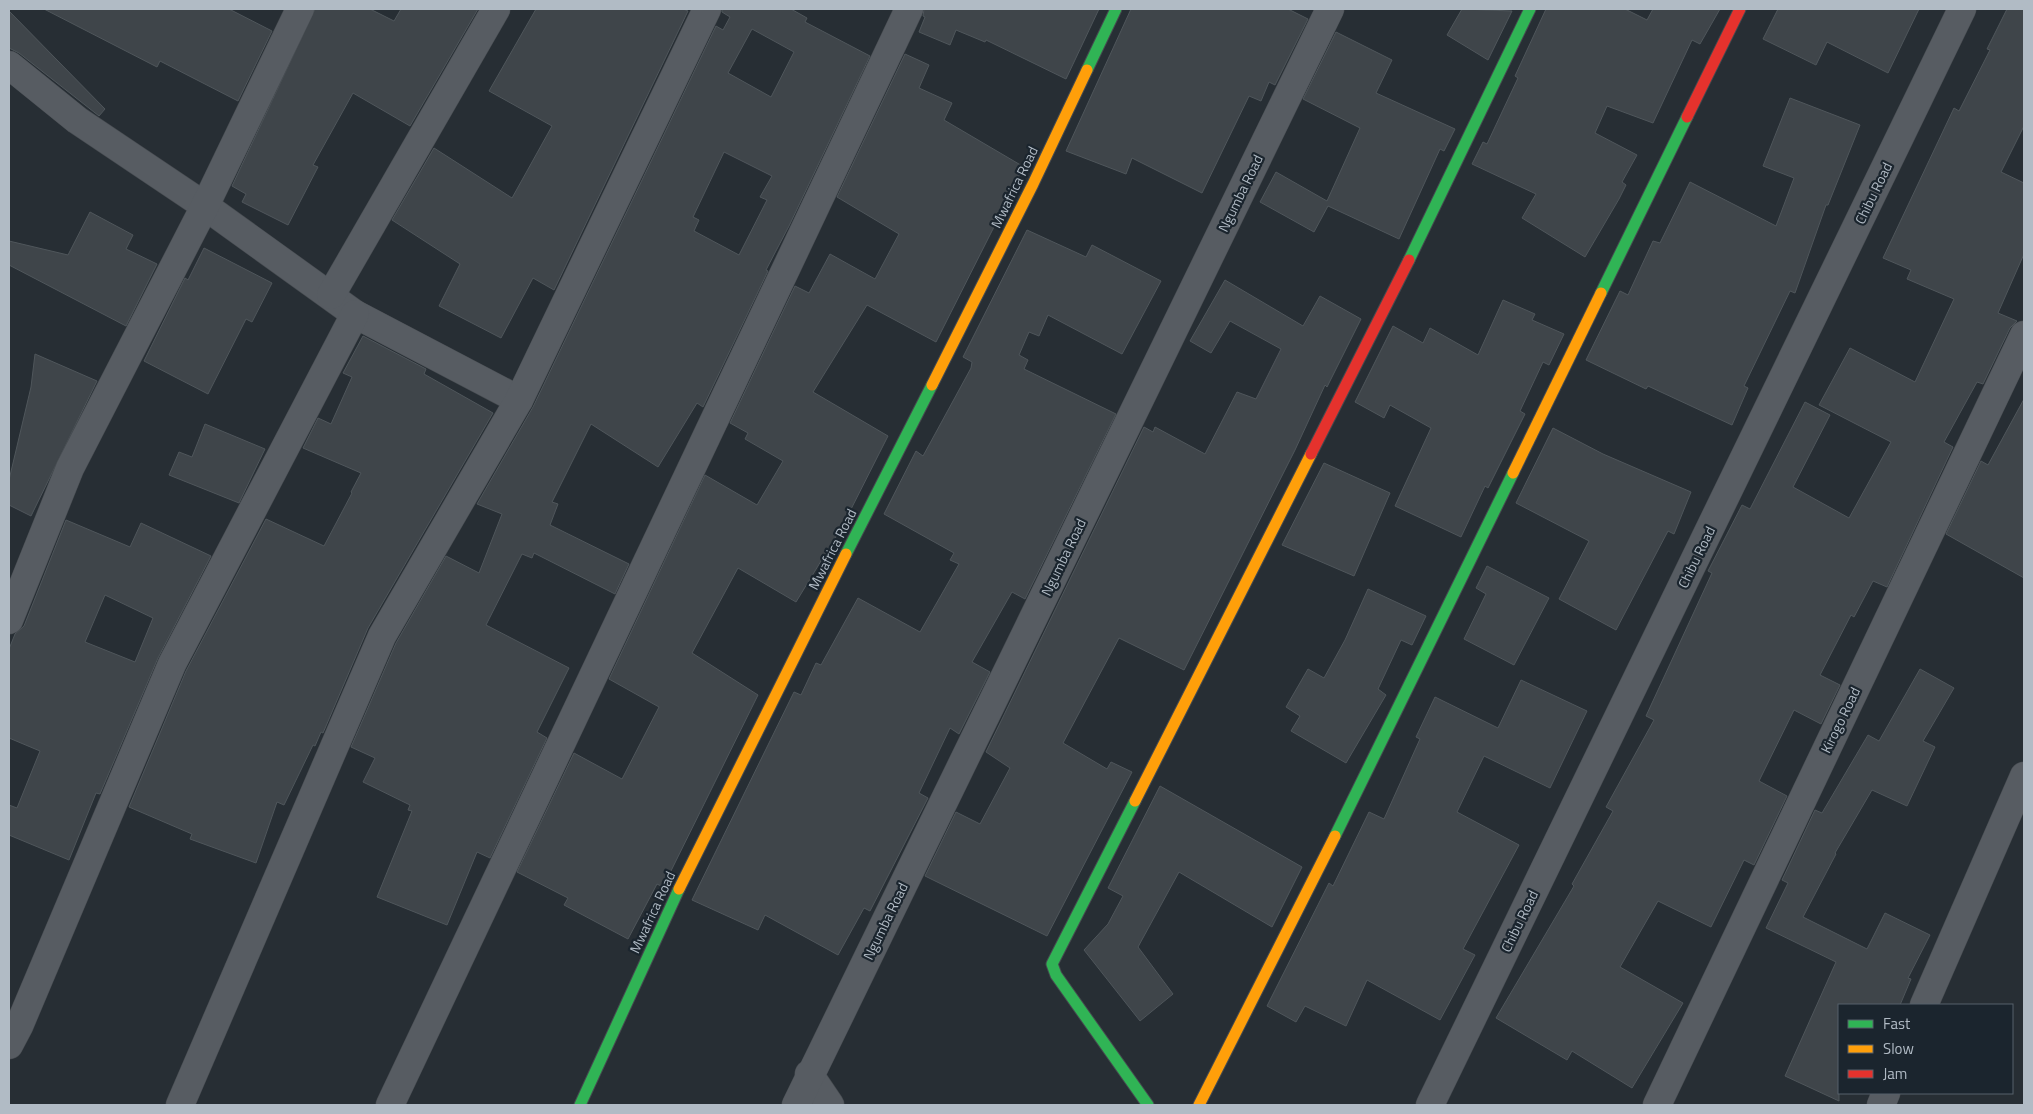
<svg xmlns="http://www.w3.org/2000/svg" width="2033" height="1114" viewBox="0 0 2033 1114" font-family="'Titillium Web',sans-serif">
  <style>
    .building { fill: #3f454a; stroke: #4f565b; fill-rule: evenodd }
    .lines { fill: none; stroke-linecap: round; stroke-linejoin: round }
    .street-casing { stroke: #454a4f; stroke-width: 29 }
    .fast-casing { stroke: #454a4f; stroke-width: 13 }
    .slow-casing { stroke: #454a4f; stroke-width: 13 }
    .jam-casing { stroke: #454a4f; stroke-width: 13 }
    .street { stroke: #575c62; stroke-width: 28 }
    .fast { stroke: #30b455; stroke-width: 11 }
    .slow { stroke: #ff9f0a; stroke-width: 11 }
    .jam { stroke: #e5322d; stroke-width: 11 }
    .labels { text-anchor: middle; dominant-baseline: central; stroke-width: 4.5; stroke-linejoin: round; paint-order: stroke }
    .street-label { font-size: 14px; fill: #b1bbc5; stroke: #1b252e }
  </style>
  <rect width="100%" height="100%" fill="#272e34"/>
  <!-- building -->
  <g class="building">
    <path d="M44 9H229L272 31 238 101 160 61 157 67Z"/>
    <path d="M315 9H370L394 21 401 9H478L410 126 353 93 313 165 318 167 288 225 242 202 246 194 232 186Z"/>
    <path d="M536 9H683L688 11 554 290 533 278 501 338 439 306 460 264 392 220 434 148 512 198 552 126 489 91Z"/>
    <path d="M722 9H791L807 18 805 22 870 56 789 226 766 270 768 271 703 407 697 403 658 467 591 424 552 502 558 504 550 525 629 564 615 594 534 553 532 558 522 554 486 625 569 668 537 732 547 738 490 858 477 852 447 925 377 897 412 811 408 810 410 805 363 782 375 758 351 747 396 643 446 556 479 573 502 514 477 504 533 407 716 26 723 30 730 17 722 12ZM752 29 794 52 771 97 728 73ZM724 152 772 176 760 197 767 200 739 255 694 231 699 220 693 217Z"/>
    <path d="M924 9H1099L1066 79 986 40 985 42 956 30 950 45 919 32 925 17 923 16Z"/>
    <path d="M1131 9H1288L1308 19 1275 85 1269 82 1261 101 1249 96 1202 193 1132 158 1126 174 1066 151Z"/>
    <path d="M1462 9 1512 11 1488 60 1447 35Z"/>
    <path d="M1546 9H1625L1647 20 1653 9H1720L1700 44 1692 40 1653 123 1607 106 1595 133 1637 155 1622 182 1626 185 1619 199 1585 257 1522 218 1536 194 1472 164 1483 142 1487 144 1518 78 1515 76Z"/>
    <path d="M1778 9H1919L1888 73 1827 42 1816 65 1763 39Z"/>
    <path d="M2007 9H2024V126L2001 172 2024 183V254L1998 313 2017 321 2010 328 1983 384 1977 382 1944 442 1953 447 1887 587 1873 581 1854 617 1851 615 1820 675 1840 685 1821 724 1794 710 1759 781 1787 796 1754 865 1744 860 1711 927 1658 901 1620 967 1683 1003 1632 1088 1572 1051 1567 1060 1496 1018 1574 886 1572 884 1613 811 1606 807 1654 720 1646 716 1712 573 1708 571 1742 505 1750 509 1805 402 1830 415 1793 487 1849 518 1891 442 1819 405 1850 348 1915 382 1954 299 1907 279 1911 270 1883 258 1954 108 1959 111 1990 50 1987 49Z"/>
    <path d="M9 11 105 109 99 116 19 53 9 48Z"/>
    <path d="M1336 32 1392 60 1376 93 1455 129 1444 151 1440 149 1399 239 1328 206 1314 232 1260 202 1276 172 1327 201 1360 128 1303 99Z"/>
    <path d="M905 54 929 65 919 88 952 103 944 120 1024 167 997 216 999 217 936 342 867 305 813 392 888 436 843 525 796 602 738 568 692 653 758 695 663 887 657 884 628 939 564 905 568 898 517 872 574 753 622 779 659 707 609 679 705 475 757 505 783 461 745 439 748 433 730 423 795 286 809 293 830 254 875 279 899 234 837 197Z"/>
    <path d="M1790 98 1860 125 1828 205H1826L1795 293 1790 291 1744 386 1748 388 1732 425 1648 386 1646 389 1586 360 1620 291 1628 295 1653 241 1660 243 1690 182 1776 226 1794 178 1763 166Z"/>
    <path d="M90 212 133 235 126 249 157 264 126 326 9 265V241L68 255Z"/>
    <path d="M1027 230 1086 257 1092 245 1161 281 1122 354 1048 315 1039 336 1029 332 1019 355 1028 360 1024 369 1116 414 1025 599 1012 592 972 662 990 672 959 734 950 728 919 793 928 798 870 911 864 908 838 955 765 915 758 930 692 900 794 692 801 695 816 663 821 665 858 598 920 632 959 564 950 560 954 553 884 514 916 451 923 456 971 368 972 362 963 357Z"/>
    <path d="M204 248 272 283 252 322 246 319 208 394 144 361 185 278 188 280Z"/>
    <path d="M1225 280 1303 326 1320 296 1361 319 1327 387 1325 385 1295 450 1184 670 1119 638 1063 743 1107 769 1111 762 1132 772 1047 936 925 876 956 812 980 824 1010 768 986 752 1144 427 1153 432 1155 427 1205 454 1237 392 1256 399 1281 349 1230 321 1211 353 1190 341Z"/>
    <path d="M1503 300 1535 314 1532 320 1564 334 1549 365 1543 362 1520 411 1525 414 1488 488 1485 486 1461 537 1395 506 1431 428 1390 405 1384 418 1355 402 1393 326 1423 343 1430 328 1478 355Z"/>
    <path d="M363 336 426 369 424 374 493 413 368 628 323 733 321 732 315 746 313 745 284 805 277 802 256 863 190 839 192 834 129 807 186 671 266 519 324 546 352 493 351 492 361 473 303 448 318 418 331 424 352 377 343 373Z"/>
    <path d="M35 354 97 381 31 516 9 505V480L31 387Z"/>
    <path d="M2024 399V578L1946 534 1981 461 1988 465Z"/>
    <path d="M205 424 265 449 239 503 169 475 179 452 192 457Z"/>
    <path d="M1553 428 1603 454 1691 492 1674 534 1668 531 1616 630 1559 599 1589 541 1516 503Z"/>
    <path d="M1324 463 1390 493 1354 576 1282 545Z"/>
    <path d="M66 520 130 547 141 523 211 556 158 658 100 794 96 793 69 860 9 835V805L17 808 40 751 9 738V649L15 634 24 626ZM105 595 153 618 135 662 85 642Z"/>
    <path d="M1487 566 1549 598 1514 665 1464 639 1486 594 1476 588Z"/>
    <path d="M1368 589 1426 616 1412 645 1401 640 1378 689 1386 695 1346 763 1291 731 1300 716 1286 707 1308 669 1324 678 1345 640Z"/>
    <path d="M1920 669 1954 688 1923 741 1935 747 1907 806 1872 790 1835 853 1836 854 1803 917 1867 949 1885 913 1930 935 1908 978 1911 979 1900 1005H1839V1101L1785 1076 1836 962 1766 928 1788 883 1782 880 1815 810 1822 813 1868 735 1879 741Z"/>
    <path d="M1521 680 1587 711 1550 788 1484 756 1457 812 1519 845 1463 949 1475 955 1440 1020 1367 980 1346 1026 1305 1006 1296 1022 1267 1006 1329 883 1333 886 1369 812 1384 819 1420 739 1416 737 1435 697 1498 728Z"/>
    <path d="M1160 786 1302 867 1272 927 1179 872 1138 947 1173 994 1140 1021 1084 950 1108 924 1123 896 1108 888Z"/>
  </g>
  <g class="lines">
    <!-- street casing -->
    <g class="street-casing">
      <g id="street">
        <path d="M9 65 77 120 205 206 355 314 519 400"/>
        <path d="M331 295 496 9"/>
        <path d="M9 620 70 468 205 206 300 9"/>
        <path d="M1924 1005 2024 776"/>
        <path d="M9 1045 19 1026 172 664 355 314"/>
        <path d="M809 1074 830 1105"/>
        <path d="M180 1105 382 636 519 400 707 9"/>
        <path d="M390 1105 909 9"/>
        <path d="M796 1105 1330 9"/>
        <path d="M1430 1105 1962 9"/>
        <path d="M1657 1105 2024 335"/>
        <path d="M1881 1105 1886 1093"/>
      </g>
    </g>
    <!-- fast casing -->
    <g class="fast-casing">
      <g id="fast">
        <path d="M1087 70 1116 9"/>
        <path d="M1409 260 1530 9"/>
        <path d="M1601 293 1687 117"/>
        <path d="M846 554 932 385"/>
        <path d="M1135 801 1052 964 1056 975 1148 1105"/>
        <path d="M1335 836 1513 473"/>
        <path d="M580 1105 679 889"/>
      </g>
    </g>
    <!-- slow casing -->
    <g class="slow-casing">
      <g id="slow">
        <path d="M932 385 1033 184 1087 70"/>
        <path d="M1513 473 1601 293"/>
        <path d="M1135 801 1311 454"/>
        <path d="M679 889 846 554"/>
        <path d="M1199 1105 1335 836"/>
      </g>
    </g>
    <!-- jam casing -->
    <g class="jam-casing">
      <g id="jam">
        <path d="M1687 117 1740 9"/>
        <path d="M1311 454 1409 260"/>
      </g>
    </g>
    <!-- street -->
    <use href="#street" class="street"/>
    <!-- fast -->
    <use href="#fast" class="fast"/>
    <!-- slow -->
    <use href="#slow" class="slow"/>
    <!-- jam -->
    <use href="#jam" class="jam"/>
  </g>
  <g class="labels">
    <!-- street labels -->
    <g class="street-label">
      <text transform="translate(1014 187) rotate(-64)">Mwafrica Road</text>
      <text transform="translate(1240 193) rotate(-64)">Ngumba Road</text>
      <text transform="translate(1873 193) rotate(-64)">Chibu Road</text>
      <text transform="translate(832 549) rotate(-63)">Mwafrica Road</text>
      <text transform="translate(1063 557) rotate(-64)">Ngumba Road</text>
      <text transform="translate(1696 557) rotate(-64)">Chibu Road</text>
      <text transform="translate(1840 720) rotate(-64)">Kirogo Road</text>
      <text transform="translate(652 912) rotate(-65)">Mwafrica Road</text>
      <text transform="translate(885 921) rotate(-64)">Ngumba Road</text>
      <text transform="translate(1519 921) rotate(-64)">Chibu Road</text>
    </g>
  </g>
  <!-- border -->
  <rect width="2033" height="1114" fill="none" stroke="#b1bbc5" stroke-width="20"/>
  <!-- legend -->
  <rect x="1838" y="1004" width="175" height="90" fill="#1b252e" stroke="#57616a"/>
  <rect x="1848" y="1020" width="25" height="8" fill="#30b455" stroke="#57616a"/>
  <text x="1883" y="1029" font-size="15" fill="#b1bbc5">Fast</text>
  <rect x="1848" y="1045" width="25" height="8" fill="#ff9f0a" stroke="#57616a"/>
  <text x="1883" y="1054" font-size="15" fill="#b1bbc5">Slow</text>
  <rect x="1848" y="1070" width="25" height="8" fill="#e5322d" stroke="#57616a"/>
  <text x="1883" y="1079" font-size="15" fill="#b1bbc5">Jam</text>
</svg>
